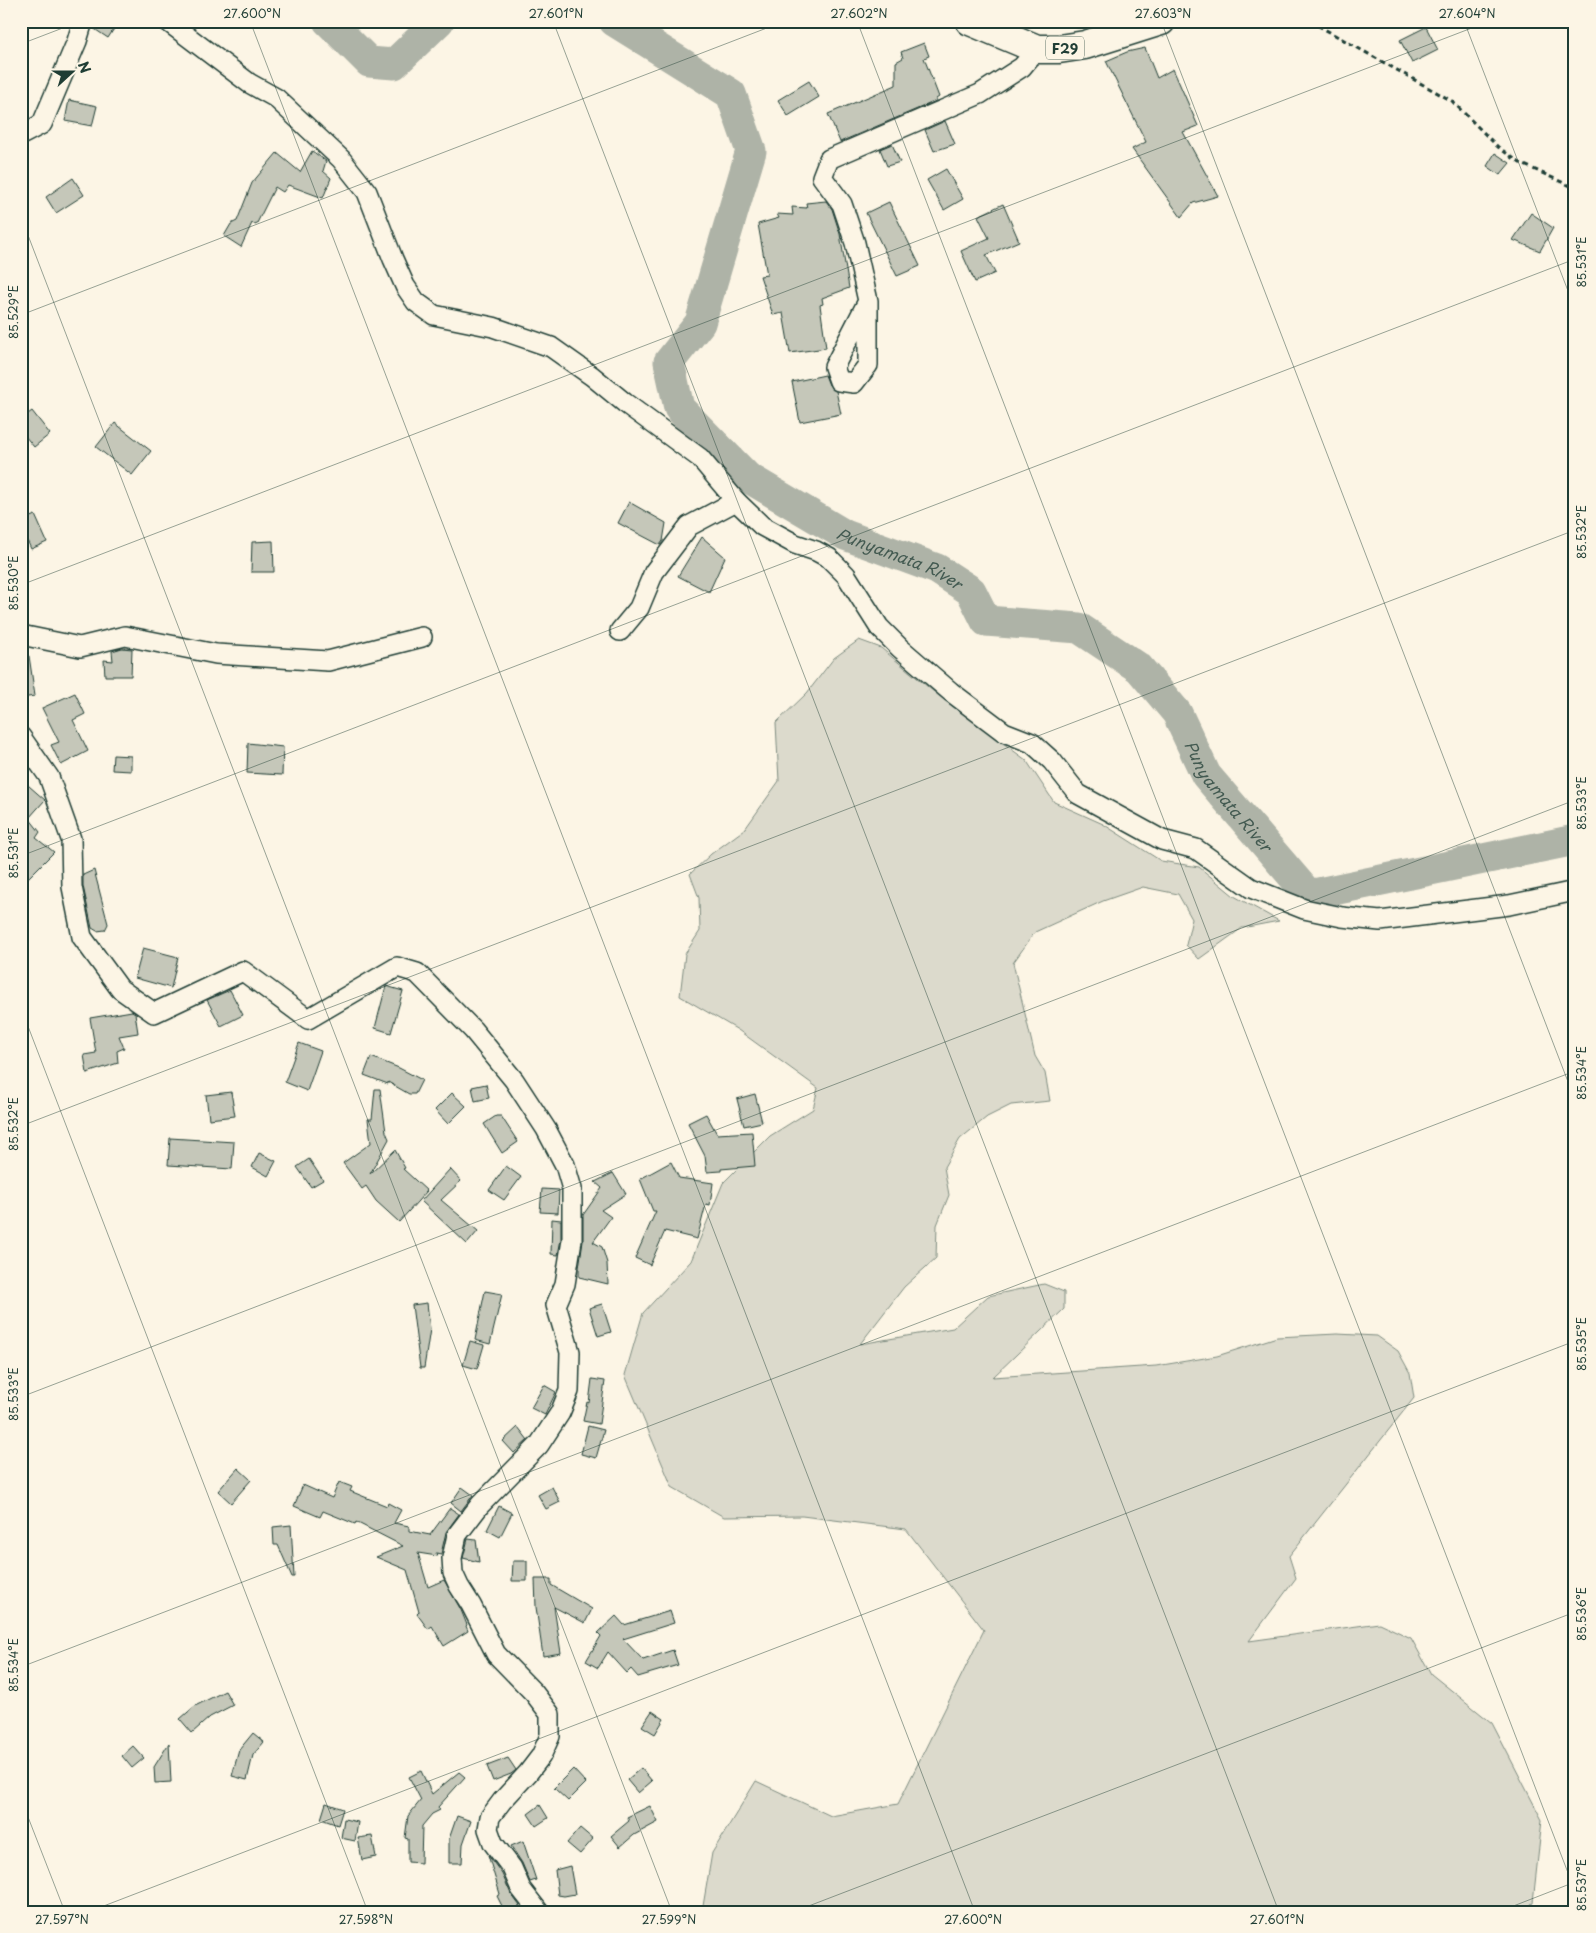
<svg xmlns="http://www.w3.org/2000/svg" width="1596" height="1933" viewBox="0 0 1596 1933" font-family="'Playpen Sans',sans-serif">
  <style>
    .green { fill: #dcdacc; stroke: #7e8c80 }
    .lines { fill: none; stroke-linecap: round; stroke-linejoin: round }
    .stream { stroke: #758479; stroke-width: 5 }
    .river { stroke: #aeb3a7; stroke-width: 31 }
    .building { fill: #c5c7b9; stroke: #1f3d34 }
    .street-casing { stroke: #1f3d34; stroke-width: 22 }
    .primary-casing { stroke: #1f3d34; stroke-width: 31 }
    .path { stroke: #1f3d34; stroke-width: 3; stroke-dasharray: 5 4; stroke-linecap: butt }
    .street { stroke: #fcf5e5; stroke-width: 19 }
    .primary { stroke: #fcf5e5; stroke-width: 28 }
    .ticks { fill: none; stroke: #1f3d34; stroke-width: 1; stroke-opacity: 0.45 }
    .labels { text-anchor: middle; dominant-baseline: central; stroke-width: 4.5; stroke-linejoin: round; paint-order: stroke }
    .shield { fill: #fcf5e5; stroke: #617469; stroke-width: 1 }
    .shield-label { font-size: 14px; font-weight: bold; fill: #1f3d34 }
    .water-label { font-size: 16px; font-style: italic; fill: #435a51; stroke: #fcf5e5 }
    .neatline { fill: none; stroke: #1f3d34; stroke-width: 2 }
    .ticks-label { font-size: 12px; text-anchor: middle; fill: #1f3d34 }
  </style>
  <rect width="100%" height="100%" fill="#fcf5e5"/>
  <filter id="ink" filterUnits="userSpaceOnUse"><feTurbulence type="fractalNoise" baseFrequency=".02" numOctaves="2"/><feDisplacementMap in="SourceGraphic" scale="10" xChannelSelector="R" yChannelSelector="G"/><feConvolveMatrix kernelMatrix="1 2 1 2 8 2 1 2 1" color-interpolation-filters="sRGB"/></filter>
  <g filter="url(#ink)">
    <!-- green -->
    <path class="green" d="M859 640 881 648 939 696 1026 760 1054 802 1103 824 1161 861 1199 867 1234 896 1279 921 1242 928 1199 959 1186 945 1192 919 1178 894 1143 887 1103 901 1035 932 1013 963 1035 1056 1045 1073 1050 1101 1011 1105 987 1117 960 1139 944 1167 949 1195 937 1225 936 1258 904 1287 860 1344 953 1328 988 1296 1044 1284 1064 1292V1309L993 1377 1156 1366 1217 1356 1277 1337 1337 1334 1377 1336 1398 1351 1410 1373 1414 1398 1289 1556 1296 1578 1249 1641 1379 1623 1411 1638 1431 1674 1492 1723 1542 1820 1533 1902 1524 1912H702L712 1853 756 1781 831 1816 898 1804 984 1630 906 1529 802 1516 724 1517 672 1487 625 1375 643 1313 691 1261 723 1183 770 1136 813 1109 818 1088 738 1030 680 996 685 954 700 931 699 898 690 874 711 854 745 829 779 781 776 723 807 693 834 658Z"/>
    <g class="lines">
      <!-- stream -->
      <path class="stream" d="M343 36 355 21"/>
      <!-- river -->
      <g class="river">
        <path d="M328 21 369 62 394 64 439 21"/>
        <path id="s1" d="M614 21 731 94 751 151 700 323 669 362 679 408 747 477 845 535 937 569 971 591 986 621 1079 628 1139 668 1177 713 1206 775 1309 895 1575 840"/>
      </g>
    </g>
    <!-- building -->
    <g class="building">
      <path d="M94 21H119L108 38 93 28Z"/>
      <path d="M1426 27 1438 50 1412 63 1400 40Z"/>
      <path d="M924 43 929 56 924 58 939 97 936 99V101L840 142 828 114 896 85V62L903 58 901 52Z"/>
      <path d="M1145 48 1157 78 1173 69 1198 126 1183 132 1218 196 1193 203 1181 217 1132 149 1146 142 1106 61 1127 52Z"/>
      <path d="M809 81 819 97 788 116 778 100Z"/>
      <path d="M69 100 97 106 92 126 65 121Z"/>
      <path d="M945 121 955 144 934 151 925 130Z"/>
      <path d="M892 144 900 162 887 166 880 149Z"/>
      <path d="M312 151 326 161 323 171 331 178 323 198 288 185 283 192 275 187 256 225 252 223 241 247 224 236 231 224 237 221 252 183 277 153 300 172Z"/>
      <path d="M1495 153 1510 163 1500 175 1487 166Z"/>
      <path d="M946 169 963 199 944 210 927 180Z"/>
      <path d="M73 178 84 195 56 213 46 197Z"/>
      <path d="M826 201 832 209 840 234 849 288 822 298 823 304 820 305 826 348 790 353 783 313 773 315 760 276 767 275 758 224 779 218 777 214 793 215 792 207 807 208 806 203Z"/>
      <path d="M889 202 920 266 897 276 866 213Z"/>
      <path d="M1003 204 1019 241 986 255 995 273 975 282 961 251 989 238 978 216Z"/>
      <path d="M1531 213 1553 228 1540 251 1513 240Z"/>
      <path d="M825 375 829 385 836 391 841 414 800 422 792 382Z"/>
      <path d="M32 411 50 434 34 447 21 431V419Z"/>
      <path d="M115 423 151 451 132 475 96 447Z"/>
      <path d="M629 502 666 523 663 541 660 545 618 523Z"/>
      <path d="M35 515 47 542 31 549 21 527V521Z"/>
      <path d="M702 537 725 557 709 592 678 576Z"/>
      <path d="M273 541 274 572H251L252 542Z"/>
      <path d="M122 648 132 649 131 676H105L104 660 113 661 112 651Z"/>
      <path d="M29 656 35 696 21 698V657Z"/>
      <path d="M75 693 85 714 73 720 88 751 61 765 51 745 59 742 42 708Z"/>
      <path d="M248 743 283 747 282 775 247 773Z"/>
      <path d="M113 755 131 756V771L112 770Z"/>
      <path d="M21 779 45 800 29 818 40 832 36 838 54 852 21 885Z"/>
      <path d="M94 870 108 924 105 930 97 931 92 928 83 886V875Z"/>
      <path d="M143 948 178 957 171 988 135 978Z"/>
      <path d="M386 986 403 991 391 1033 375 1028Z"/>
      <path d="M230 990 243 1015 221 1026 207 1000Z"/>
      <path d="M132 1011 135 1013 138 1033 119 1036 124 1048 117 1051 118 1063 87 1073 84 1055 96 1053 90 1018Z"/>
      <path d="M299 1043 321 1051 307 1091 285 1082Z"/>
      <path d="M371 1057 399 1068 422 1080 415 1094H409L388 1082V1084L364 1075Z"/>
      <path d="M486 1084 489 1098 475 1101 472 1087Z"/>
      <path d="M375 1089H380L386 1132 389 1139 370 1174 395 1150 405 1168 403 1169 427 1191 399 1222 376 1201 366 1186 362 1189 343 1163 371 1143 368 1119H372Z"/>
      <path d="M231 1092 235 1116 209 1119 206 1095Z"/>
      <path d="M452 1093 466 1106 448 1124 435 1110Z"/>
      <path d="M755 1094 762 1122 744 1126 737 1099Z"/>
      <path d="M706 1114 717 1134 752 1132 755 1166 721 1169V1171L707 1172 705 1156 688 1123Z"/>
      <path d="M496 1116H501L518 1142 502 1153 484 1124Z"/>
      <path d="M170 1138 234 1142 232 1169 168 1165Z"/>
      <path d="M259 1153 276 1161 268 1176 252 1167Z"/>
      <path d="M309 1159 323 1180 311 1187 297 1167Z"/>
      <path d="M671 1162 679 1178 713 1183 710 1205 706 1204 697 1239 665 1231 650 1265 635 1258 656 1211H653L640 1179Z"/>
      <path d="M506 1166 521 1177 504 1200 489 1190Z"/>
      <path d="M450 1169 461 1181 441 1200 478 1231 467 1244 421 1201Z"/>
      <path d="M613 1173 626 1194 601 1210 611 1217 593 1242 602 1247 607 1263 608 1284 579 1277V1268L583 1240V1215L602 1188 595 1182Z"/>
      <path d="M542 1189 559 1190 558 1213 540 1212Z"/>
      <path d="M552 1219 561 1220V1239L558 1255 551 1254Z"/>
      <path d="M485 1291 502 1294 490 1344 475 1340Z"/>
      <path d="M427 1303 430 1329 424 1368H420L412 1305Z"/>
      <path d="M602 1304 611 1332 598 1336 589 1308Z"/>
      <path d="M470 1341 484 1345 477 1369 463 1365Z"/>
      <path d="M592 1379 605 1381 599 1424 583 1421 587 1402 589 1403Z"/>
      <path d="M544 1385 556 1392 545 1415 531 1408Z"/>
      <path d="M588 1426 604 1430 596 1458 581 1454Z"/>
      <path d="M518 1427 528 1440 514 1453 503 1441Z"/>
      <path d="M238 1468 251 1480 231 1503 218 1491Z"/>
      <path d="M339 1482 352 1487 350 1491 387 1506 388 1503 401 1510 394 1523 409 1526V1531L430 1535 450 1508 459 1514 446 1532 441 1554 436 1553 437 1556 418 1553 428 1587 444 1580 461 1610 467 1625 466 1626 468 1631 444 1646 432 1626 428 1629 417 1614 419 1612 407 1570 376 1557 403 1546 356 1522 355 1524 323 1511 320 1517 294 1506 303 1485 332 1498Z"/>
      <path d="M462 1487 473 1495 461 1511 451 1503Z"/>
      <path d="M552 1487 560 1502 546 1509 538 1495Z"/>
      <path d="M499 1506 512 1513 500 1537 487 1530Z"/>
      <path d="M291 1525 294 1577H292L278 1545H274L273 1527Z"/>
      <path d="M468 1539 476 1540 479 1562 463 1558Z"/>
      <path d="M513 1561H527V1581H512Z"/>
      <path d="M535 1579H551V1585L592 1609 585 1623 554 1607 561 1653 543 1656 536 1607Z"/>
      <path d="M670 1611 674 1623 623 1639 643 1660 673 1650 678 1665 638 1677 631 1669 627 1673 608 1652 598 1668 586 1661 601 1636 598 1633 616 1616 624 1625Z"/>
      <path d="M225 1691 233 1705 210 1717 192 1733 180 1719 195 1706Z"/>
      <path d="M652 1711 664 1719 655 1734 642 1726Z"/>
      <path d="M253 1733 264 1742 253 1755 247 1780 232 1776 239 1750Z"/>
      <path d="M169 1743 171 1782 155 1783 154 1767Z"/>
      <path d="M133 1746 144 1758 132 1768 122 1756Z"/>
      <path d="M508 1758 516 1770 511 1774 493 1781 487 1766Z"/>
      <path d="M641 1768 652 1781 638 1793 627 1780Z"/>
      <path d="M573 1769 586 1783 568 1801 554 1788Z"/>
      <path d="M421 1771 432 1794 459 1772 465 1777 438 1807 440 1810 432 1814 422 1826 421 1863 408 1862V1839L405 1838 408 1816 421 1800 409 1777Z"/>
      <path d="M326 1803 343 1809 338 1825 321 1819Z"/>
      <path d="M540 1805 548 1818 536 1826 528 1814Z"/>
      <path d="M650 1806 658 1822 634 1835 620 1847 611 1836 629 1821 627 1817Z"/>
      <path d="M457 1816 471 1821 463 1844 462 1863H449V1839Z"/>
      <path d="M344 1819 358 1822 355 1841 341 1838Z"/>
      <path d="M580 1828 593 1839 580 1854 567 1843Z"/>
      <path d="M372 1836 376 1857 362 1860 358 1838Z"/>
      <path d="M523 1841 536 1880 530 1882 522 1863 511 1846Z"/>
      <path d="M488 1855 502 1874 511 1894 520 1906 510 1912H505L497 1896 500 1894Z"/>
      <path d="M570 1866 575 1894 564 1896 558 1895 555 1870Z"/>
    </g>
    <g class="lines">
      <!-- street casing -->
      <g class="street-casing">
        <g id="street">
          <path d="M167 21 249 83 276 98 341 159 367 192 393 259 405 286 416 302 434 315 493 327 551 347 592 376 625 403 700 458 736 501 762 526 795 544 816 551 829 558 846 575 879 627 900 648 951 692 1004 732 1032 743 1052 761 1078 794 1162 840 1196 849 1251 888 1304 909 1342 917 1380 921 1509 905 1575 891"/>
          <path d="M21 135 42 124 77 41 83 21"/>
          <path d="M868 301 834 367 839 381 854 383 868 365V301L855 243 842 204 822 177 829 159 980 94 1022 67 1037 49"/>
          <path d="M620 631 639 608 654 572 689 526 736 501"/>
          <path d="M21 635 80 647 125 636 216 654 328 661 422 637"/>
          <path d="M21 737 49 777 71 839 72 887 82 937 120 989 154 1013 243 971 308 1019 397 967 417 973 473 1030 514 1080 546 1129 565 1165 572 1189V1240L565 1284 556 1305 570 1352 569 1391 560 1413 539 1445 480 1505 457 1535 452 1558 453 1573 459 1586 471 1605 496 1654 534 1693 550 1714V1736L541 1756 528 1773 502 1801 490 1817 488 1829 493 1843 512 1868 521 1889 539 1912"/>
        </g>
      </g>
      <!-- primary casing -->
      <g class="primary-casing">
        <path id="primary" d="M970 21 1037 49H1059L1085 45 1161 21"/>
      </g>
      <!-- path -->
      <path class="path" d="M1310 21 1452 101 1498 147 1520 163 1575 188"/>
      <!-- street -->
      <use href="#street" class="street"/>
      <!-- primary -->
      <use href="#primary" class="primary"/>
    </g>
  </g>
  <!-- ticks -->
  <path class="ticks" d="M250 21 975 1912M553 21 1279 1912M857 21 1575 1891M1161 21 1575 1100M1464 21 1575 309M21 44 81 21M21 217 672 1912M21 315 785 21M21 585 1490 21M21 856 1575 259M21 1008 368 1912M21 1126 1575 530M21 1397 1575 800M21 1667 1575 1071M21 1799 65 1912M88 1912 1575 1341M793 1912 1575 1612M1498 1912 1575 1882"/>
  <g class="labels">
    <!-- shield labels -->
    <rect class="shield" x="1046" y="36.5" width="38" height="23" rx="4"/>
    <g class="shield-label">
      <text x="1065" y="48">F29</text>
    </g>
    <!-- water labels -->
    <g class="water-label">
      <text stroke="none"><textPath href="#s1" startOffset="745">Punyamata River</textPath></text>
      <text stroke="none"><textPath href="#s1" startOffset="1180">Punyamata River</textPath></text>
    </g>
  </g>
  <!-- margin -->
  <rect width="1596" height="1933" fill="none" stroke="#fcf5e5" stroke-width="55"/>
  <!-- north arrow -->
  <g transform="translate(72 72) rotate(69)" stroke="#fcf5e5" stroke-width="4" paint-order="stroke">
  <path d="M0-4L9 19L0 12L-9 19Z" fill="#1f3d34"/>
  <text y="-8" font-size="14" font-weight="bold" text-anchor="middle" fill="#1f3d34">N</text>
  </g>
  <rect x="28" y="28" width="1540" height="1878" class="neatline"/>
  <g class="ticks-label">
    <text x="252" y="18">27.600°N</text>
    <text x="556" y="18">27.601°N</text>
    <text x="859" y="18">27.602°N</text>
    <text x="1163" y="18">27.603°N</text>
    <text x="1467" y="18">27.604°N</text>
    <text transform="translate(1582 262) rotate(-90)" y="4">85.531°E</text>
    <text transform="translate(14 312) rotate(-90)" y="4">85.529°E</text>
    <text transform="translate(1582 532) rotate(-90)" y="4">85.532°E</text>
    <text transform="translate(14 583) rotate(-90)" y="4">85.530°E</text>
    <text transform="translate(1582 803) rotate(-90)" y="4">85.533°E</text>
    <text transform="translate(14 853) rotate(-90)" y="4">85.531°E</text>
    <text transform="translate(1582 1073) rotate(-90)" y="4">85.534°E</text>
    <text transform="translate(14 1124) rotate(-90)" y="4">85.532°E</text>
    <text transform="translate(1582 1344) rotate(-90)" y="4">85.535°E</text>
    <text transform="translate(14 1394) rotate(-90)" y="4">85.533°E</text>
    <text transform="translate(1582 1614) rotate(-90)" y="4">85.536°E</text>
    <text transform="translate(14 1665) rotate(-90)" y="4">85.534°E</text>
    <text transform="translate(1582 1885) rotate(-90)" y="4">85.537°E</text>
    <text x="62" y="1924">27.597°N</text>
    <text x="366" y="1924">27.598°N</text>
    <text x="669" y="1924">27.599°N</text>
    <text x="973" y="1924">27.600°N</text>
    <text x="1277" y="1924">27.601°N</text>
  </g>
</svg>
